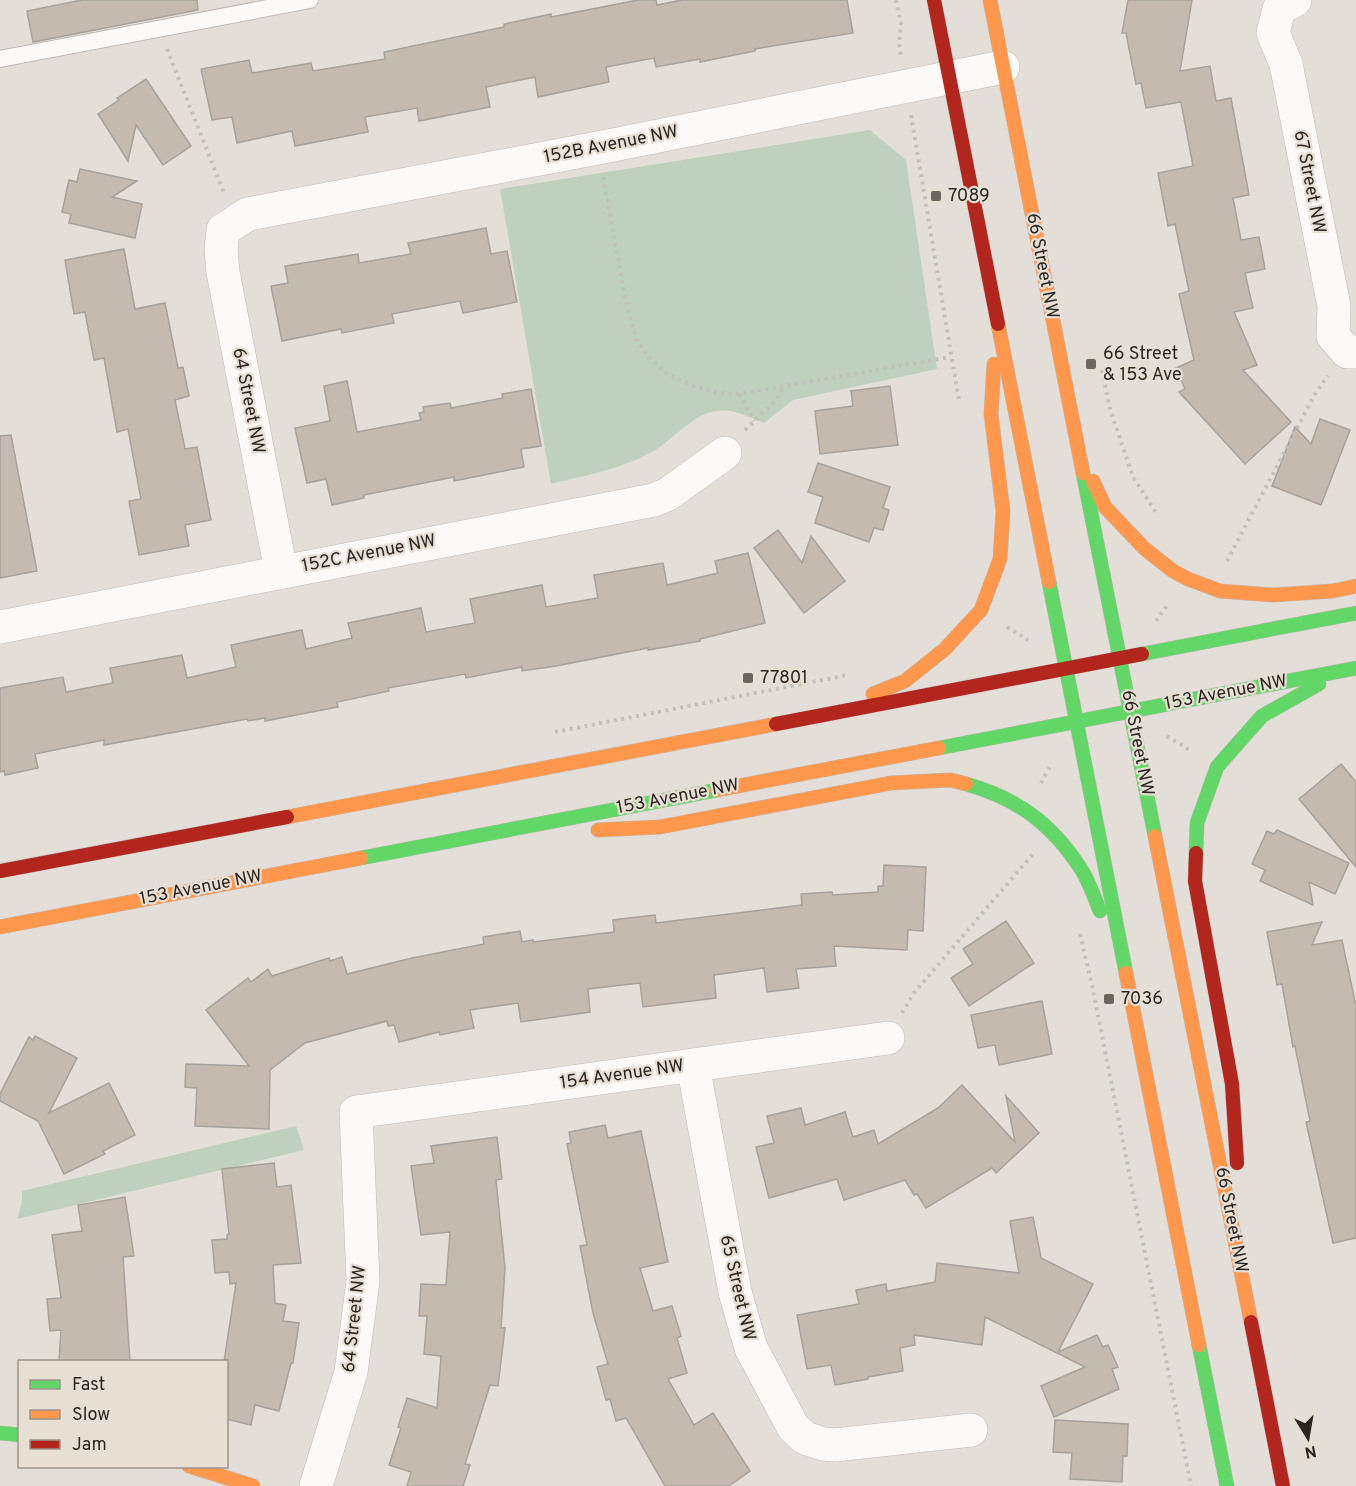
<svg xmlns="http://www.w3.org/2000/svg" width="1356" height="1486" viewBox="0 0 1356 1486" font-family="Overpass,sans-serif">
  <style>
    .green { fill: #c0d0be }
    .building { fill: #c4baaf; stroke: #a6a29e; stroke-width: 1.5 }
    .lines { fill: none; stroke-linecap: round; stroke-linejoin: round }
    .lane-casing { stroke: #c0bbb7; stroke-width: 18 }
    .street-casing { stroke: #c0bbb7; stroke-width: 34 }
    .fast-casing { stroke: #c0bbb7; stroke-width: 15 }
    .slow-casing { stroke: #c0bbb7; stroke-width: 15 }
    .jam-casing { stroke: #c0bbb7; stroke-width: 15 }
    .path { stroke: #c2c0bd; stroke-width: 4; stroke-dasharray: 3 4.5; stroke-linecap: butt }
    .lane { stroke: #fbfaf9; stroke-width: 16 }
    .street { stroke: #fbfaf9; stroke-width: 33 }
    .fast { stroke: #63d668; stroke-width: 14 }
    .slow { stroke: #ff974d; stroke-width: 14 }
    .jam { stroke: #b3261e; stroke-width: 14 }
    .poi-dot { fill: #6a6662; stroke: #e8dfd4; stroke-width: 2 }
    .labels { text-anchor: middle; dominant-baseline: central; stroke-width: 4.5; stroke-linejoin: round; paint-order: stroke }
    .street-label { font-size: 18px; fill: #292622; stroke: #e8dfd4 }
    .poi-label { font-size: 18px; fill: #292622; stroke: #e8dfd4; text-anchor: start }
  </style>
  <rect width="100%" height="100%" fill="#e4ded9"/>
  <!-- green -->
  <g class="green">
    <path d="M870 130 906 160 937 369 793 400 764 423C749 417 733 408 716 411 692 415 675 438 655 450 623 469 586 475 551 484L500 189Z"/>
    <path d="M296 1126 304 1150 17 1219 22 1202V1191Z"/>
  </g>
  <!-- building -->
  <g class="building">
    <path d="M82 0H197L198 10 33 42 27 11Z"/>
    <path d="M638 0H656L657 5 682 0H847L853 33 755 49V51L700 62V59L656 67 654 58 606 67 609 82 538 97 535 77 486 87 490 107 419 121 417 108 365 117 368 132 295 146 292 131 237 143 232 117 212 120 201 69 249 60 252 73 311 63 313 71 385 59 384 52 504 27V24L551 14V17Z"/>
    <path d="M1128 0H1192L1180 71 1210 66 1216 101 1231 98 1249 195 1233 198 1241 240 1259 237 1265 269 1245 273 1253 308 1234 312 1257 365 1243 370 1291 422 1245 464 1179 392 1185 389 1176 368 1194 360 1179 294 1189 291 1175 224 1168 226 1158 173 1193 166 1181 102 1146 108 1141 83 1136 84 1126 33H1122Z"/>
    <path d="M146 79 191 146 163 165 136 125 128 161 98 114 119 100 117 98Z"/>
    <path d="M80 169 137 181 112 197 142 204 135 238 69 223 71 214 62 212 69 180 77 182Z"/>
    <path d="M486 228 491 254 507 251 517 302 463 313 460 301 392 314 394 323 342 333 341 329 282 341 271 286 288 283 285 266 358 254 359 263 411 254 408 243Z"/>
    <path d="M124 249 135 309 165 303 178 368 183 367 189 396 175 400 185 449 197 447 211 520 185 525 189 546 139 555 129 501 141 499 128 429 117 432 104 358 94 360 85 312 74 314 65 260Z"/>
    <path d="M347 381 357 432 421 420 419 413 424 412 423 407 450 403 451 408 503 398 502 394 531 389 541 446 521 449 524 467 454 481V477L364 495V498L332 505 326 479 307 483 295 428 330 421 324 386Z"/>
    <path d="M890 386 898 445 820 454 815 411 853 406 851 391Z"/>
    <path d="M1320 419 1350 430 1321 505 1272 486 1295 427 1311 444Z"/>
    <path d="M11 435 37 571 0 578V436Z"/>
    <path d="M818 463 890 487 883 508 889 510 883 530 874 528 869 542 815 523 823 497 808 492Z"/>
    <path d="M778 530 802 563 811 536 845 581 804 613 754 548Z"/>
    <path d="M748 553 765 623 700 639V641L648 650V648L556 666 522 671V667L466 678 465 674 388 688 389 691 337 702 338 707 265 721V718L248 721 247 719 104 745V740L35 754 38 768 5 775 4 771 0 772V688L63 677 66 692 113 683 110 668 182 655 187 678 236 667 231 645 302 630 306 649 352 638 348 623 421 608 426 632 475 623 470 599 542 585 546 607 598 598 594 575 663 563 667 585 718 573 715 561Z"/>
    <path d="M1341 764 1356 782V867L1299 799Z"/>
    <path d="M1277 830 1349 863 1335 894 1309 882 1313 905 1260 881 1265 870 1252 864 1267 831 1274 834Z"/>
    <path d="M884 865 926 867 923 931 908 930 907 950 834 946 836 966 796 969 799 988 767 992 764 968 714 975 716 998 643 1007 640 983 588 989 590 1012 521 1022 518 1003 470 1010 474 1028 440 1035 439 1032 399 1042 394 1025 388 1026 387 1021 305 1043 270 1070 269 1129 195 1126 197 1088 185 1087 186 1064 249 1066 206 1010 248 978 251 982 268 969 272 976 329 958 330 961 342 957 347 974 412 958 484 944 483 937 520 931 522 942 533 940V942L614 932 613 920 655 915 656 923 802 905 801 894 832 892 833 895 878 892V886H883Z"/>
    <path d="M1006 921 1034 963 969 1006 951 978 973 964 963 949Z"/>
    <path d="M1322 922 1312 945 1342 940 1356 1006V1238L1333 1243 1306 1122 1310 1121 1295 1046 1293 1047 1282 984 1277 985 1267 932Z"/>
    <path d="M1042 1001 1052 1054 999 1065 995 1045 978 1048 971 1015Z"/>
    <path d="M35 1036 77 1058 49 1113 109 1083 135 1135 103 1151 105 1154 64 1174 38 1121 0 1101V1094L29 1037 33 1040Z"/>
    <path d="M962 1085 1015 1142 1006 1096 1039 1133 996 1173 992 1168 926 1208 917 1194 914 1195 905 1180 844 1200 837 1179 769 1198 756 1147 774 1143 767 1116 801 1108 805 1125 845 1112 853 1137 874 1130 878 1144 938 1108Z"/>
    <path d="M605 1125 608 1138 641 1131 668 1262 640 1268 653 1311 672 1306 681 1336 677 1338 687 1373 668 1379 694 1425 713 1413 750 1471 729 1486H665L626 1418 616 1421 610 1399 606 1400 597 1367 608 1364 593 1313 580 1246 587 1245 567 1144 571 1143 569 1132Z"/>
    <path d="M497 1137 502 1179 496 1180 505 1268 501 1328H505L498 1386 490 1385 465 1464 470 1465 463 1486H407L411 1472 389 1465 401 1428 398 1427 407 1398 437 1408 441 1356 424 1354 427 1316H419L421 1284 446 1285 450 1232 421 1235 411 1166 434 1163 431 1146Z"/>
    <path d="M274 1163 277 1187 291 1185 301 1263 273 1265 275 1303 286 1305 283 1321 299 1323 293 1363H291L279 1411 255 1405 251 1425 226 1419V1362H224L236 1283 230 1284 229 1272 215 1273 212 1240 227 1239V1235L229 1234 222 1169Z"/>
    <path d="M125 1197 134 1256 123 1257 130 1362H59L61 1330 50 1331 47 1299 61 1298 52 1235 82 1231 78 1205Z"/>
    <path d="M1033 1217 1041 1258 1093 1284 1058 1352 1097 1335 1103 1347 1108 1345 1118 1367 1112 1369 1119 1389 1054 1417 1041 1386 1085 1367 985 1317 982 1345 914 1335 915 1345 900 1348 903 1371 868 1377V1379L835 1385 831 1365 807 1369 797 1315 859 1304 856 1290 886 1284 887 1291 935 1282 937 1263 1019 1273 1010 1221Z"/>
    <path d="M1055 1420 1128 1424 1127 1456H1123L1122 1482 1070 1479 1072 1453 1053 1452Z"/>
  </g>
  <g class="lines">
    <!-- lane casing -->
    <g class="lane-casing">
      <path id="lane" d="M0 59 310 0"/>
    </g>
    <!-- street casing -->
    <g class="street-casing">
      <g id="street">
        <path d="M1295 0 1279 9 1273 33 1286 64 1334 306 1333 336 1347 352H1356"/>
        <path d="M281 571 223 272 221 249 223 230 248 214 598 148 1003 67"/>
        <path d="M0 627 654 500 668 494 725 453"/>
        <path d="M693 1065 735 1292 751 1348 793 1427 805 1438 823 1444 835 1445 971 1430"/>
        <path d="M316 1486 351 1372 363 1281 356 1112 888 1038"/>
      </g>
    </g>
    <!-- fast casing -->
    <g class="fast-casing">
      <g id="fast">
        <path d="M1083 473 1155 836"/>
        <path d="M1049 582 1126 973"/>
        <path d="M1142 654 1356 613"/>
        <path d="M939 748 1356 668"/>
        <path d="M966 784C1017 798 1052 824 1081 869 1089 881 1094 897 1100 911"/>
        <path d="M1196 853 1197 823 1217 767 1262 716 1319 684"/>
        <path d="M361 858 717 790"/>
        <path d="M1199 1345 1227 1486"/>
        <path d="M0 1433 20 1435"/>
      </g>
    </g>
    <!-- slow casing -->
    <g class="slow-casing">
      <g id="slow">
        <path d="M990 0 1083 473"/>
        <path d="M998 324 1049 582"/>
        <path d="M1093 481 1105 507 1145 549 1173 571 1188 579 1220 591 1273 595 1333 591 1356 586"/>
        <path d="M873 694 905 681 945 649 981 610 1000 559 1003 511 991 414 994 364"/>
        <path d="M717 790 939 748"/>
        <path d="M287 817 776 724"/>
        <path d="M598 830 660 827 891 783 951 780 966 784"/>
        <path d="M1155 836 1251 1322"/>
        <path d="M0 927 361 858"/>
        <path d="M1126 973 1199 1345"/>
        <path d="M189 1466 253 1486"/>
      </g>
    </g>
    <!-- jam casing -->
    <g class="jam-casing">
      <g id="jam">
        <path d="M934 0 998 324"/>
        <path d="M776 724 1142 654"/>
        <path d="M1196 853 1195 881 1232 1084 1237 1163"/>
        <path d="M0 871 287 817"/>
        <path d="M1251 1322 1283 1486"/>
      </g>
    </g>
    <!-- path -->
    <g class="path">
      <path d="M896 0 901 24 899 43 901 58"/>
      <path d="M167 49 224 193"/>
      <path d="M911 115 959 401"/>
      <path d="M603 177 625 297 636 339 649 357 667 374 693 386 718 393 739 394 950 357"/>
      <path d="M1102 370 1110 409 1133 477 1157 514"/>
      <path d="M739 394 754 421"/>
      <path d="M745 430 775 401 784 387"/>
      <path d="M1227 561 1316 392 1328 376"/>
      <path d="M1156 621 1169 603"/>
      <path d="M1007 627 1028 640"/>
      <path d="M555 732 848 675"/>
      <path d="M1167 736 1191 751"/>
      <path d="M1041 783 1052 763"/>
      <path d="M1080 934 1092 985 1191 1486"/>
      <path d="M902 1013 913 994 1033 854"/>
    </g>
    <!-- lane -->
    <use href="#lane" class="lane"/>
    <!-- street -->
    <use href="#street" class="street"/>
    <!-- fast -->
    <use href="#fast" class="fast"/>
    <!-- slow -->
    <use href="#slow" class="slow"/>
    <!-- jam -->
    <use href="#jam" class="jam"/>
  </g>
  <!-- markers -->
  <g class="poi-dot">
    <rect x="930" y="190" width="12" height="12" rx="3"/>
    <rect x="1085" y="358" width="12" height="12" rx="3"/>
    <rect x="742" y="672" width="12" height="12" rx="3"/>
    <rect x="1103" y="993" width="12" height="12" rx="3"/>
  </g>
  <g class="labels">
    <!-- street labels -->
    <g class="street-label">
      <text transform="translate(611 145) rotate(-11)">152B Avenue NW</text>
      <text transform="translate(1309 182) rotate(79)">67 Street NW</text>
      <text transform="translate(1042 266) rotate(79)">66 Street NW</text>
      <text transform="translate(248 401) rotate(79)">64 Street NW</text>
      <text transform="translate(369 554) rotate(-11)">152C Avenue NW</text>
      <text transform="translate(1226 693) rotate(-11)">153 Avenue NW</text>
      <text transform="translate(1137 743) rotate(79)">66 Street NW</text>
      <text transform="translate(678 797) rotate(-11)">153 Avenue NW</text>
      <text transform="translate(201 888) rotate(-11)">153 Avenue NW</text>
      <text transform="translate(622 1075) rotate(-8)">154 Avenue NW</text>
      <text transform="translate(1231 1220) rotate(79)">66 Street NW</text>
      <text transform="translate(737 1288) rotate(77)">65 Street NW</text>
      <text transform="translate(355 1319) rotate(-84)">64 Street NW</text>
    </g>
    <!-- poi labels -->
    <g class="poi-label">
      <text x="948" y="196">7089</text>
      <text x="1103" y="354">66 Street<tspan x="1103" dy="21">&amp; 153 Ave</tspan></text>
      <text x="760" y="678">77801</text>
      <text x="1121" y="999">7036</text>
    </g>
  </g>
  <!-- legend -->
  <rect x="18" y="1360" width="210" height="108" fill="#e8dfd4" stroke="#9c958d" stroke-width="1.5"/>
  <rect x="30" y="1380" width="30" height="9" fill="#63d668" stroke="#9c958d" stroke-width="1.5"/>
  <text x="72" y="1390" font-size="18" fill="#292622">Fast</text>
  <rect x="30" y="1410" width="30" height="9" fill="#ff974d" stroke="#9c958d" stroke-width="1.5"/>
  <text x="72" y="1420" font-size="18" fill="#292622">Slow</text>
  <rect x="30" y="1440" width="30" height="9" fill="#b3261e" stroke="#9c958d" stroke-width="1.5"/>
  <text x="72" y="1450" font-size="18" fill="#292622">Jam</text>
  <!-- north arrow -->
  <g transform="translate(1308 1438) rotate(169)" stroke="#e8dfd4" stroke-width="4.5" paint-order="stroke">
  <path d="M0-4.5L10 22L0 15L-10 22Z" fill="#292622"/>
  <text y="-9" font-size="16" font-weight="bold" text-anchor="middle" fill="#292622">N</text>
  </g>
</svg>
